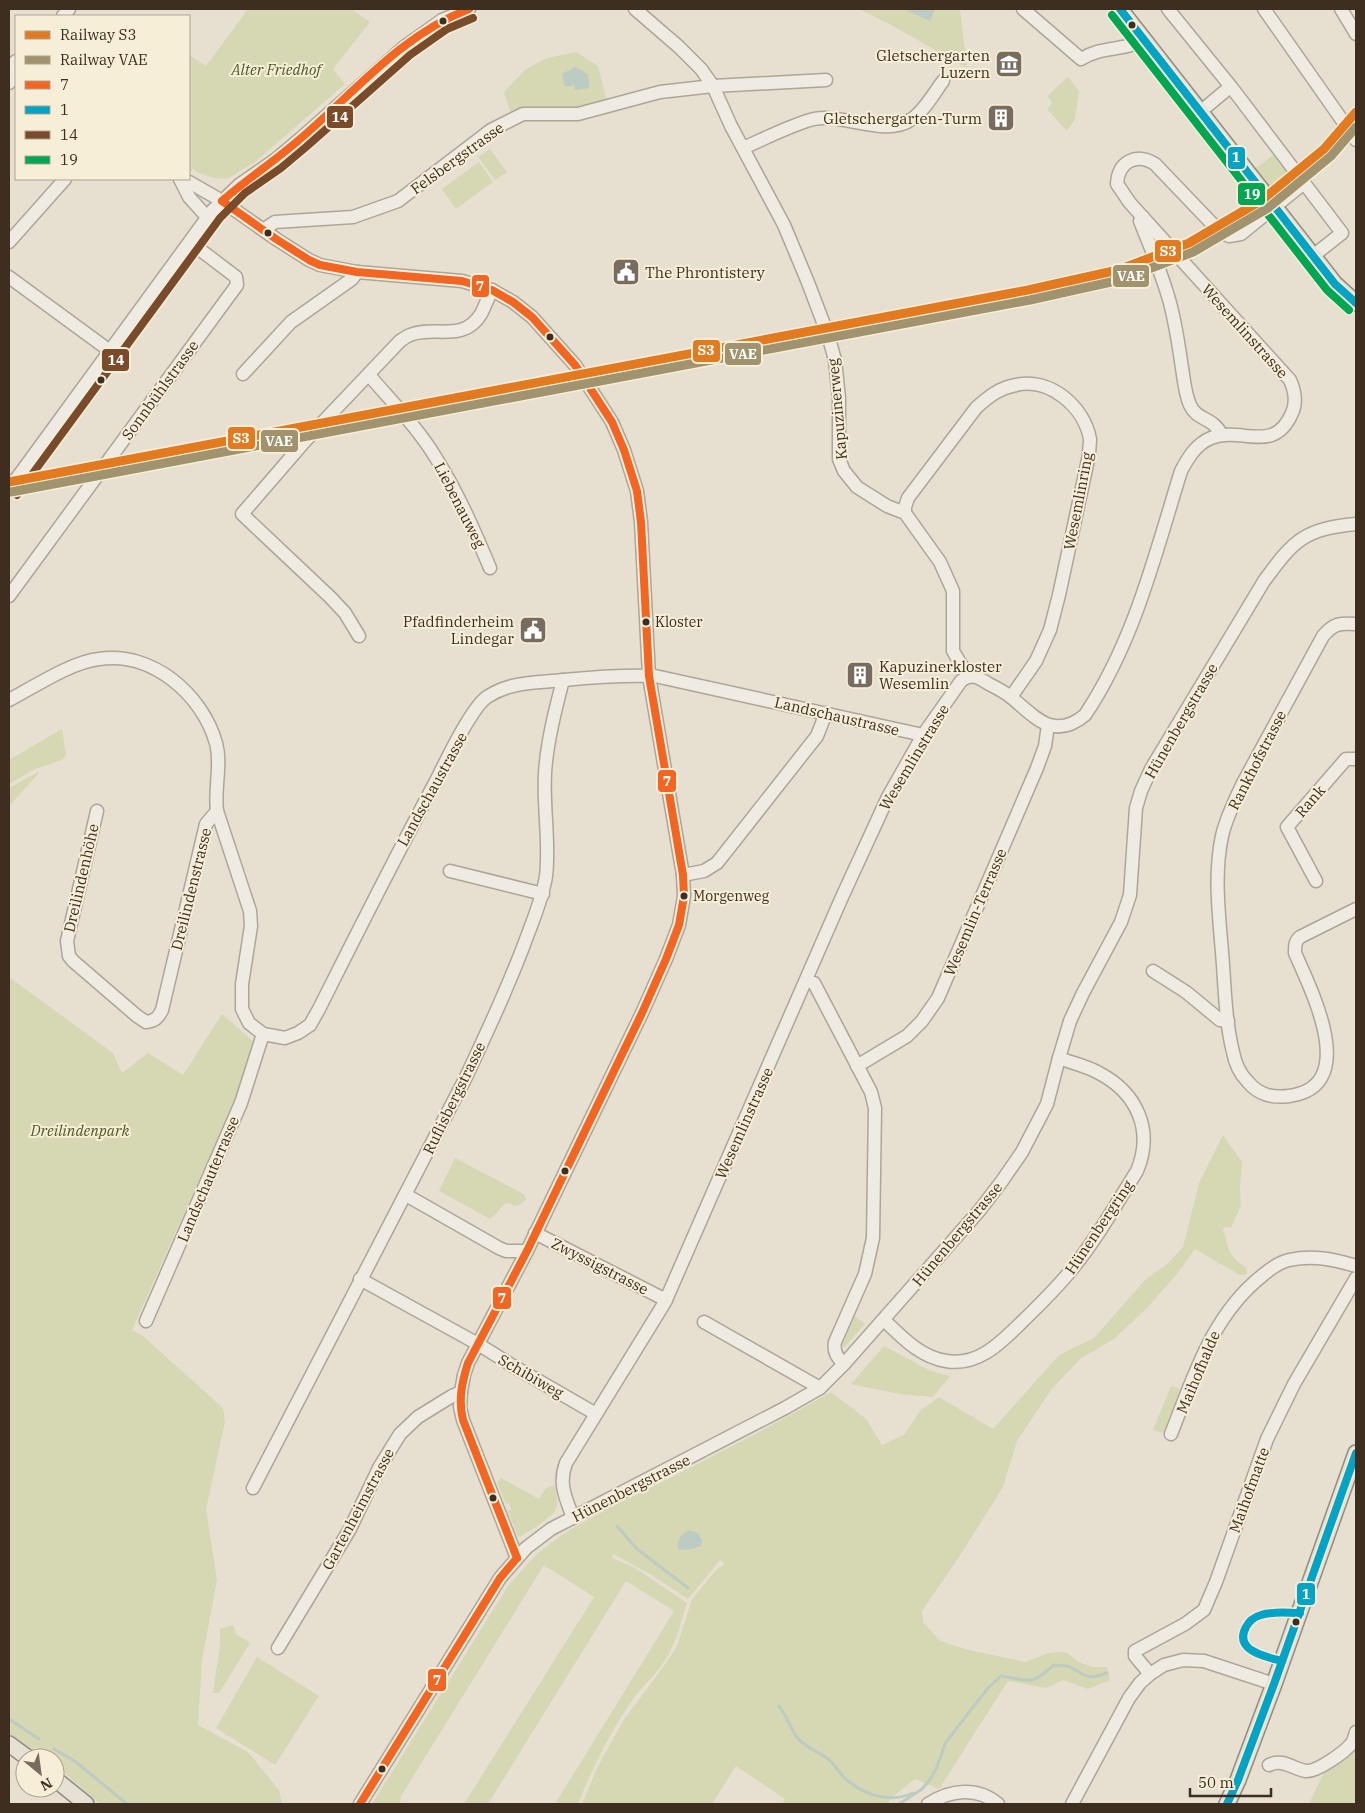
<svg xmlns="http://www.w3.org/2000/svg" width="1365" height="1813" viewBox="0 0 1365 1813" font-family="'IBM Plex Serif',serif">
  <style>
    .green { fill: #d6d7b3 }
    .water { fill: #bcccc2 }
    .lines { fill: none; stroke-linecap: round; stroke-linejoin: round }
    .stream { stroke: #bcccc2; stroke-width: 3 }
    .minor-casing { stroke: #ada599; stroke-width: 15 }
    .major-casing { stroke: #928b80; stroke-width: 18 }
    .minor { stroke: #efebe3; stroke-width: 12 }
    .major { stroke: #e6e1d4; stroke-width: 15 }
    .bus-1-casing { stroke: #f7eed8; stroke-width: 11 }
    .bus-2-casing { stroke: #f7eed8; stroke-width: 11 }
    .bus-3-casing { stroke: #f7eed8; stroke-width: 11 }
    .bus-4-casing { stroke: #f7eed8; stroke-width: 11 }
    .bus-1 { stroke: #f26522; stroke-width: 8 }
    .bus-2 { stroke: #03a3c5; stroke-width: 8 }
    .bus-3 { stroke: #7a4b2a; stroke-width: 8 }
    .bus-4 { stroke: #00a651; stroke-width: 8 }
    .rail-1-casing { stroke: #f7eed8; stroke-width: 12 }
    .rail-2-casing { stroke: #f7eed8; stroke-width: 12 }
    .rail-1 { stroke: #e27a20; stroke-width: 9 }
    .rail-2 { stroke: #a1936e; stroke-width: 9 }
    .bus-dot { fill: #3d2e20; stroke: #f7eed8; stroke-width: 2 }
    .labels { text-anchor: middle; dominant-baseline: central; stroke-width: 4; stroke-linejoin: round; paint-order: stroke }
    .bus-label { font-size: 14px; fill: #3d2e20; stroke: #f7eed8; text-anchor: start }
    .poi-label { font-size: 15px; fill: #3d2e20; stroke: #f7eed8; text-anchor: end }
    .park-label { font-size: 15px; font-style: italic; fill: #4d5a26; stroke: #f7eed8 }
    .street-label { font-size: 15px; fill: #3d2e20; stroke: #f7eed8 }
    .line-badge { stroke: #f7eed8; stroke-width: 2 }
    .badge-label { font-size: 14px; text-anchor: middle; font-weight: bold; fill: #fff }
  </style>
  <rect width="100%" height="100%" fill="#e7e0d1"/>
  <!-- green -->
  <g class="green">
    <path d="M248 9H351L370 22 333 69 345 84 255 162 232 176 226 179 214 178 199 173 193 169 191 171 189 169V55L206 66Z"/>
    <path d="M859 9H960L967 68 893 26Z"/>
    <path d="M576 52 598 66 608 106 512 118 504 92 526 69 547 58Z"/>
    <path d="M1068 77 1079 91 1075 119 1067 131 1047 109 1051 105 1052 102 1047 96Z"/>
    <path d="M490 149 507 172 495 180 478 157Z"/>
    <path d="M1273 155 1298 185 1280 200 1255 169Z"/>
    <path d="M479 162 493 182 456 209 442 189Z"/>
    <path d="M62 729 66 755 62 760 33 770 9 784V760Z"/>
    <path d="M38 772 39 773 9 806V788Z"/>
    <path d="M9 977 113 1053 122 1073 148 1053 183 1075 222 1014 256 1044 237 1095 132 1330 143 1336 223 1408 225 1422 206 1509 217 1580 202 1660 198 1725 248 1752 279 1790 282 1804H100L55 1765V1758H47L36 1747 33 1750H30L9 1734Z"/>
    <path d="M1223 1135 1242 1162 1240 1187 1241 1206 1231 1227H1224L1223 1229C1230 1250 1226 1254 1246 1267L1247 1273 1244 1275H1240L1195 1249 1177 1274 1146 1309 1114 1339 1080 1359 1051 1390 1017 1441 1003 1487 961 1554 922 1611 923 1622 940 1641 969 1650 1025 1662 1048 1653 1060 1652 1067 1653 1079 1662 1092 1667H1107L1110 1680 1088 1689 1063 1680 1046 1688 1008 1681 939 1789 915 1779 891 1798 888 1804H782L785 1799 736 1766 712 1804H582L598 1766 623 1721 666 1663 677 1646 692 1599 717 1569 725 1564 720 1560 688 1599 650 1574 613 1554 612 1558 635 1568 687 1603C681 1621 677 1640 667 1657 657 1674 642 1686 631 1702 609 1734 592 1769 578 1804H555L674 1611 626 1581 488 1804H464L594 1597 544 1565 401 1796 400 1804H372L508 1586C519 1574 529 1561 542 1550 580 1519 630 1499 674 1476 727 1449 779 1422 831 1392L866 1419 882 1445 904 1435 920 1411 939 1397 993 1429 1059 1355 1094 1338 1145 1280 1167 1264 1183 1247 1199 1183Z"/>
    <path d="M455 1158 524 1194 526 1199 521 1204 515 1206 508 1203 504 1204 497 1213 490 1219 439 1191Z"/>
    <path d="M855 1316 865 1324 845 1347H843L842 1345Z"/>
    <path d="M884 1346 931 1371 950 1376 933 1397 899 1394 851 1384Z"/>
    <path d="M1171 1386 1180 1389 1163 1433 1153 1430Z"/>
    <path d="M501 1478 539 1499 546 1488 554 1485C556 1492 559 1501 556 1509 554 1516 525 1535 518 1537L508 1511 511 1510 509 1503 506 1504 497 1483Z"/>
    <path d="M233 1625 236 1634 250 1643 219 1693H213L220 1645V1629Z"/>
    <path d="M257 1657 319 1696 275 1765 216 1728Z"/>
    <path d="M1356 1743V1804H1309L1324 1772 1346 1758Z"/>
  </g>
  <!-- water -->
  <g class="water">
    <path d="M904 9H935L930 21Z"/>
    <path d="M575 67 588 74 589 88 575 90 574 85 565 87 562 74Z"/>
    <path d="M689 1530 698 1533 702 1540 701 1546 687 1550 678 1549C677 1538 681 1535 689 1530Z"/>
  </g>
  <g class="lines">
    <!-- stream -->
    <g class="stream">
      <path d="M617 1526 637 1549 688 1588"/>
      <path d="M779 1706C786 1715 790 1727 796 1736 804 1747 817 1751 827 1758 836 1765 840 1775 848 1781 867 1796 891 1803 913 1793"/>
      <path d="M9 1719 39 1739"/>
      <path d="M54 1749 76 1762 127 1804"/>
      <path d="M899 1804 922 1789 929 1781 936 1769 946 1742 988 1688 1001 1676C1032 1681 1030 1686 1054 1665 1059 1666 1065 1665 1070 1667 1087 1675 1085 1681 1107 1673"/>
    </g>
    <!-- minor casing -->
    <g class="minor-casing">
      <g id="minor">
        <path d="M635 9 679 47 701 69 713 86 731 126 784 225 807 280 828 335 835 360 839 398V459L844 471 857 487 887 506 905 513 940 562 953 591V651L968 676"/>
        <path d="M1023 9 1081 59C1103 45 1125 52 1144 39"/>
        <path d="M1168 9 1232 88 1342 233 1313 256"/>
        <path d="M1264 9 1356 140"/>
        <path d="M1341 9 1356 34"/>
        <path d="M63 16 69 9"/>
        <path d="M9 67 16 61"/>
        <path d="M9 83 16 75"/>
        <path d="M1200 112 1230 87"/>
        <path d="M743 148C764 139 793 124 814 119 845 113 885 138 912 119 925 110 934 93 943 81"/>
        <path d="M180 179 189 182 222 201 276 239 309 260 320 265 357 272 462 281 492 290 513 302 532 317 575 365 612 422 624 450 637 491 641 522 649 676 683 875 684 896 679 925 666 959 642 1013 527 1251 468 1363 464 1375 461 1392 460 1407 463 1420 517 1558"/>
        <path d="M180 179 189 197 207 217"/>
        <path d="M1143 217 1140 221C1151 249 1164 278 1171 307 1176 327 1179 347 1182 368 1184 380 1185 394 1190 405 1197 421 1212 416 1222 435"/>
        <path d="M263 230 275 222 353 217 398 201 491 130 523 114H578L660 92 713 86 826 80"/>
        <path d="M9 242 65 179"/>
        <path d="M9 277 110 351"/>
        <path d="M243 374 291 322 352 279 357 272"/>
        <path d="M369 375C392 402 418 428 436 458 458 493 474 530 490 568"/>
        <path d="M9 489 212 211 239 185 275 160 300 139 404 47 442 20 469 9"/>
        <path d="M905 513V507L908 498 976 408C988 397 999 388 1016 385 1049 377 1084 406 1090 439 1090 444 1089 450 1089 455L1059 595 1050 630 1036 661 1011 697"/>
        <path d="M9 596 237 285 236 277 190 242"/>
        <path d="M1356 624C1340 623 1334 623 1323 636L1243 783C1235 800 1226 818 1222 836 1213 878 1220 922 1223 965 1225 994 1226 1024 1233 1052 1235 1063 1240 1074 1248 1082 1259 1095 1272 1098 1289 1096 1361 1087 1311 990 1295 953 1295 946 1295 941 1300 937L1356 909"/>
        <path d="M359 636 345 613 330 597 242 514 305 441 400 341C403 339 407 336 410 335 435 325 463 343 481 314 485 306 488 298 492 290"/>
        <path d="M9 700C34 687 71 662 99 659 152 651 202 694 216 743 222 765 214 788 217 811L206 824 162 1010C158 1018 155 1021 146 1022L137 1016 73 961 69 956 67 941 97 811"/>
        <path d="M217 811 250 911 251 926 242 984V1009L249 1023 263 1034 285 1038 298 1033 310 1025 319 1009C358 931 397 854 438 777 447 759 472 707 487 697 511 681 537 683 564 680 594 677 624 675 655 676L923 735"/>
        <path d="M450 871 543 894"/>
        <path d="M683 875 704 871 717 863 817 736 826 713"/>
        <path d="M1316 881 1287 827 1346 759H1356"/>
        <path d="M1153 971 1186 992 1220 1020 1228 1021"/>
        <path d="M806 981 814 983 871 1092 875 1108 873 1238 865 1274 835 1342C833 1351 837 1358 844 1364"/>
        <path d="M857 1066 907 1036 922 1021 938 998 1037 768 1045 746 1048 725"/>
        <path d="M406 1195 499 1248 506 1251H527"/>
        <path d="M535 1233 666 1300"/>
        <path d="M360 1279 478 1344 513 1366 596 1414"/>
        <path d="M884 1320C902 1337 920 1357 946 1361 980 1367 1003 1340 1025 1319 1041 1303 1058 1287 1072 1269 1097 1239 1116 1204 1137 1171 1154 1130 1137 1093 1099 1073 1087 1066 1072 1063 1059 1058"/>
        <path d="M146 1321 241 1103 263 1034"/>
        <path d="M704 1322 820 1388"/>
        <path d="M1171 1434C1194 1376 1212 1315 1263 1275 1270 1269 1280 1262 1289 1260 1313 1255 1333 1259 1356 1266"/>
        <path d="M253 1488 466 1077C488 1030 510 983 528 934 535 915 543 896 546 876 550 842 543 808 545 773 547 742 555 711 563 680"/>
        <path d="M573 1518C566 1498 558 1484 566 1463L665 1302 842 897 888 797 923 735 961 681C972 673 978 677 989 684 997 688 1005 692 1012 698 1035 717 1054 741 1085 715 1134 642 1155 555 1181 471 1188 458 1196 444 1211 438 1242 426 1274 455 1292 413 1297 402 1295 391 1290 380L1130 203 1117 184C1118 162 1136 152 1155 164L1220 232 1229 236 1241 234 1304 183"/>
        <path d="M278 1648 350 1529 379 1468 400 1434 418 1417 452 1396 461 1392"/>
        <path d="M1150 1674 1135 1656V1651L1185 1624 1204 1610 1216 1582 1267 1439 1294 1384 1356 1278"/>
        <path d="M1269 1765C1283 1758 1293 1769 1306 1771 1317 1772 1345 1752 1352 1743 1354 1740 1355 1735 1356 1732"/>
        <path d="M360 1804 500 1578 526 1548 551 1529 785 1408 820 1388 844 1364 979 1211 1002 1181 1022 1152 1047 1104 1059 1058 1070 1021 1083 993 1121 922 1130 895 1136 808 1141 791 1151 769 1264 581C1294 540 1304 529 1356 524"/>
        <path d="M928 1804C950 1790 977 1786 998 1804"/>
        <path d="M1072 1804 1129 1698 1140 1683 1150 1674 1164 1665 1183 1660 1204 1661 1274 1684"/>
      </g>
    </g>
    <!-- major casing -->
    <g class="major-casing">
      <g id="major">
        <path d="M1120 9 1335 284 1356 303"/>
        <path d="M9 1744 28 1758"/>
        <path d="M55 1779 86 1804"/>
        <path d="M1227 1804 1238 1780 1274 1684 1356 1453"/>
      </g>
    </g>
    <!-- minor -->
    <use href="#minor" class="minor"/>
    <!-- major -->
    <use href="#major" class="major"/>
    <!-- bus-1 casing -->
    <g class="bus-1-casing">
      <g id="bus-1">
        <path d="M222 201 276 239 309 260 320 265 357 272 462 281 492 290 513 302 532 317 575 365 612 422 624 450 637 491 641 522 649 676 683 875 684 896 679 925 666 959 642 1013 527 1251 468 1363C462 1382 458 1400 463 1420L517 1558"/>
        <path d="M222 201C247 179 275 161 300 139 354 93 401 35 469 9"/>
        <path d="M360 1804 500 1578 517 1558"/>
      </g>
    </g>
    <!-- bus-2 casing -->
    <g class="bus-2-casing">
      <g id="bus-2">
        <path d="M1120 9 1335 284 1356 303"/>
        <path d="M1282 1661C1267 1657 1233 1651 1246 1627 1249 1621 1254 1617 1261 1615 1273 1611 1287 1613 1300 1613"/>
        <path d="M1227 1804 1238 1780 1274 1684 1356 1453"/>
      </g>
    </g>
    <!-- bus-3 casing -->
    <g class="bus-3-casing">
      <path id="bus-3" d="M17 495 220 218 245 193 281 168 306 147 410 55 447 29 473 18"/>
    </g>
    <!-- bus-4 casing -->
    <g class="bus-4-casing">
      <path id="bus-4" d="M1112 15 1327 290 1349 310"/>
    </g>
    <!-- bus-1 -->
    <use href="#bus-1" class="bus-1"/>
    <!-- bus-2 -->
    <use href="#bus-2" class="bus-2"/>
    <!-- bus-3 -->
    <use href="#bus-3" class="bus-3"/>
    <!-- bus-4 -->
    <use href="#bus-4" class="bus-4"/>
    <!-- rail-1 casing -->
    <g class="rail-1-casing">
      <path id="rail-1" d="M9 482 1028 290 1118 270 1189 243 1262 200 1324 149 1356 112"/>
    </g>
    <!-- rail-2 casing -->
    <g class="rail-2-casing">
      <path id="rail-2" d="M11 492 1030 300 1120 280 1193 252 1268 208 1331 156 1356 127"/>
    </g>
    <!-- rail-1 -->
    <use href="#rail-1" class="rail-1"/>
    <!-- rail-2 -->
    <use href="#rail-2" class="rail-2"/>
  </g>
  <!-- icons -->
  <defs>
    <g id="museum-square" transform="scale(1.4375)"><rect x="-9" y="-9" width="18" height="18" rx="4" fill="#786c5e" stroke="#f7eed8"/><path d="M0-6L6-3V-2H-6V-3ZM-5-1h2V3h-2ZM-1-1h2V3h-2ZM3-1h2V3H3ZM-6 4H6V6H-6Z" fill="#fff"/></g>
    <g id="building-square" transform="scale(1.4375)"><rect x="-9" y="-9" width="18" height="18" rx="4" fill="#786c5e" stroke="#f7eed8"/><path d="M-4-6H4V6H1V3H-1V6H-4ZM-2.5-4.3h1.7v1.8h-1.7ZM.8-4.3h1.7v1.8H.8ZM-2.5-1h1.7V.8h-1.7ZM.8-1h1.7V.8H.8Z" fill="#fff"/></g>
    <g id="civic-square" transform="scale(1.4375)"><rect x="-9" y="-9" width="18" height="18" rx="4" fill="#786c5e" stroke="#f7eed8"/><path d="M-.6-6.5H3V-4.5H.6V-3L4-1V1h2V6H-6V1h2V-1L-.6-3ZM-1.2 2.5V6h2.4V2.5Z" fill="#fff"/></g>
  </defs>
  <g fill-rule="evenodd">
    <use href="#museum-square" x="1009" y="64"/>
    <use href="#building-square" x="1001" y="118"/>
    <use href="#civic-square" x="626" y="272"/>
    <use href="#civic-square" x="533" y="630"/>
    <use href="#building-square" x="860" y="675"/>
  </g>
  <!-- markers -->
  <g class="bus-dot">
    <circle cx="443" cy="21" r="4.5"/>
    <circle cx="1132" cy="25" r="4.5"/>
    <circle cx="268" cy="233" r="4.5"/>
    <circle cx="550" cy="337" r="4.5"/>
    <circle cx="101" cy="380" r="4.5"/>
    <circle cx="646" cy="622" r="4.5"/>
    <circle cx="684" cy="896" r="4.5"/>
    <circle cx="565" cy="1171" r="4.5"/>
    <circle cx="493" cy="1498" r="4.5"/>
    <circle cx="1296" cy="1622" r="4.5"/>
    <circle cx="382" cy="1769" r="4.5"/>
  </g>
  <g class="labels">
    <!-- bus labels -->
    <g class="bus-label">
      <text x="655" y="622">Kloster</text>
      <text x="693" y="896">Morgenweg</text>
    </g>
    <!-- poi labels -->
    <g class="poi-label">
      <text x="990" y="55">Gletschergarten<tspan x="990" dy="17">Luzern</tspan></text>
      <text x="982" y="118">Gletschergarten-Turm</text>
      <text x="645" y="272" text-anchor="start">The Phrontistery</text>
      <text x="514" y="621">Pfadfinderheim<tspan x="514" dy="17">Lindegar</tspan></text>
      <text x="879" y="666" text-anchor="start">Kapuzinerkloster<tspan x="879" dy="17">Wesemlin</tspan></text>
    </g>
    <!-- park labels -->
    <g class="park-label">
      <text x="276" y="69">Alter Friedhof</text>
      <text x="80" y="1130">Dreilindenpark</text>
    </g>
    <!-- street labels -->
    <g class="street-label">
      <text transform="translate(457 158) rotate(-36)">Felsbergstrasse</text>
      <text transform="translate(1245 331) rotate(48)">Wesemlinstrasse</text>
      <text transform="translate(160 390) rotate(-54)">Sonnbühlstrasse</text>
      <text transform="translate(837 409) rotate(-95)">Kapuzinerweg</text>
      <text transform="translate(1078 501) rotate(-79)">Wesemlinring</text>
      <text transform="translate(460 505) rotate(63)">Liebenauweg</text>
      <text transform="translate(837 716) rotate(13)">Landschaustrasse</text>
      <text transform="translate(1181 721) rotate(-60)">Hünenbergstrasse</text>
      <text transform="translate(914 757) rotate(-59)">Wesemlinstrasse</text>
      <text transform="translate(1257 760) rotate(-63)">Rankhofstrasse</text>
      <text transform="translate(432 789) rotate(-61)">Landschaustrasse</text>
      <text transform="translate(1310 801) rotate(-49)">Rank</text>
      <text transform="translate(81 878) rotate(-77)">Dreilindenhöhe</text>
      <text transform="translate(191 889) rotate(-76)">Dreilindenstrasse</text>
      <text transform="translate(975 912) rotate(-67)">Wesemlin-Terrasse</text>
      <text transform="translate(454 1098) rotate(-64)">Ruflisbergstrasse</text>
      <text transform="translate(744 1123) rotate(-66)">Wesemlinstrasse</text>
      <text transform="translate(208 1179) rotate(-67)">Landschauterrasse</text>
      <text transform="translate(1099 1227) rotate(-56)">Hünenbergring</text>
      <text transform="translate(957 1234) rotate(-50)">Hünenbergstrasse</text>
      <text transform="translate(600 1266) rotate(27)">Zwyssigstrasse</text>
      <text transform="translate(1198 1372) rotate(-67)">Maihofhalde</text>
      <text transform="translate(531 1376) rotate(30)">Schibiweg</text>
      <text transform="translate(631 1488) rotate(-27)">Hünenbergstrasse</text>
      <text transform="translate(1249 1490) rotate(-70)">Maihofmatte</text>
      <text transform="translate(358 1509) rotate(-62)">Gartenheimstrasse</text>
    </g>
  </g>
  <g class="line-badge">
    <rect x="326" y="105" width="28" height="24" rx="5" fill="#7a4b2a"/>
    <rect x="1227" y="146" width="19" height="24" rx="5" fill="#03a3c5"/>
    <rect x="1237" y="182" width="29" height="24" rx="5" fill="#00a651"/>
    <rect x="1154" y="239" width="28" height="24" rx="5" fill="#e27a20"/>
    <rect x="1112" y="264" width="38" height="24" rx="5" fill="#a1936e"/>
    <rect x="471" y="274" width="19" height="24" rx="5" fill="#f26522"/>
    <rect x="692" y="339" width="29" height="24" rx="5" fill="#e27a20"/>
    <rect x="724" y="342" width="38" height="24" rx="5" fill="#a1936e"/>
    <rect x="101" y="348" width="29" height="24" rx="5" fill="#7a4b2a"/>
    <rect x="227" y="426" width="29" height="24" rx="5" fill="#e27a20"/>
    <rect x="260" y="429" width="39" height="24" rx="5" fill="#a1936e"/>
    <rect x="657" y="769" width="20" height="24" rx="5" fill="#f26522"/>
    <rect x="492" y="1286" width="20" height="24" rx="5" fill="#f26522"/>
    <rect x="1296" y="1582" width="20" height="24" rx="5" fill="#03a3c5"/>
    <rect x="427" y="1668" width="20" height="24" rx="5" fill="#f26522"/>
  </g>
  <g class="badge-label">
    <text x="340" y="122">14</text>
    <text x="1236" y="162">1</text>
    <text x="1252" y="199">19</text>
    <text x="1168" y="256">S3</text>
    <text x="1131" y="281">VAE</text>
    <text x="480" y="291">7</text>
    <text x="706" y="355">S3</text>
    <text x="743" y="359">VAE</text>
    <text x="116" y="365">14</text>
    <text x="241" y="443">S3</text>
    <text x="279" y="446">VAE</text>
    <text x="667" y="786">7</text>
    <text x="502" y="1303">7</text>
    <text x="1306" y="1599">1</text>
    <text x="437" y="1685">7</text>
  </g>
  <!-- border -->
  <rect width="1365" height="1813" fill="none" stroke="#3d2e20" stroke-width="20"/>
  <!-- legend -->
  <rect x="15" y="15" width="175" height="165" fill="#f7eed8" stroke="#ada18e"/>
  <rect x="25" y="31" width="25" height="8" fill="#e27a20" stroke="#ada18e"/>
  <text x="60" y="40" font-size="15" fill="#3d2e20">Railway S3</text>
  <rect x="25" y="56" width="25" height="8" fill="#a1936e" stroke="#ada18e"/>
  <text x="60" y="65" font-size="15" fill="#3d2e20">Railway VAE</text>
  <rect x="25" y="81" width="25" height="8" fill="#f26522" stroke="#ada18e"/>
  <text x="60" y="90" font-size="15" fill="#3d2e20">7</text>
  <rect x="25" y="106" width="25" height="8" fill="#03a3c5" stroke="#ada18e"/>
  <text x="60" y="115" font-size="15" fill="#3d2e20">1</text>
  <rect x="25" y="131" width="25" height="8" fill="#7a4b2a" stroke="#ada18e"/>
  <text x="60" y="140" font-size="15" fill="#3d2e20">14</text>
  <rect x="25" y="156" width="25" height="8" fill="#00a651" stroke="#ada18e"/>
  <text x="60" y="165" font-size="15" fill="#3d2e20">19</text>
  <!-- north arrow -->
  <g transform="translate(40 1773) rotate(151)"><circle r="24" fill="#f7eed8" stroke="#ada18e"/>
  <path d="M0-4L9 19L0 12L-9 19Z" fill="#786c5e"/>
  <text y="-8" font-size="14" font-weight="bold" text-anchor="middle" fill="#3d2e20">N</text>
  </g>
  <!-- scale -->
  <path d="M1190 1788v8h81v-8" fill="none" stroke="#3d2e20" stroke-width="2.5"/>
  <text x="1198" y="1788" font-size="15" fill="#3d2e20" stroke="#f7eed8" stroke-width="4" paint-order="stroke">50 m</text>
</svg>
